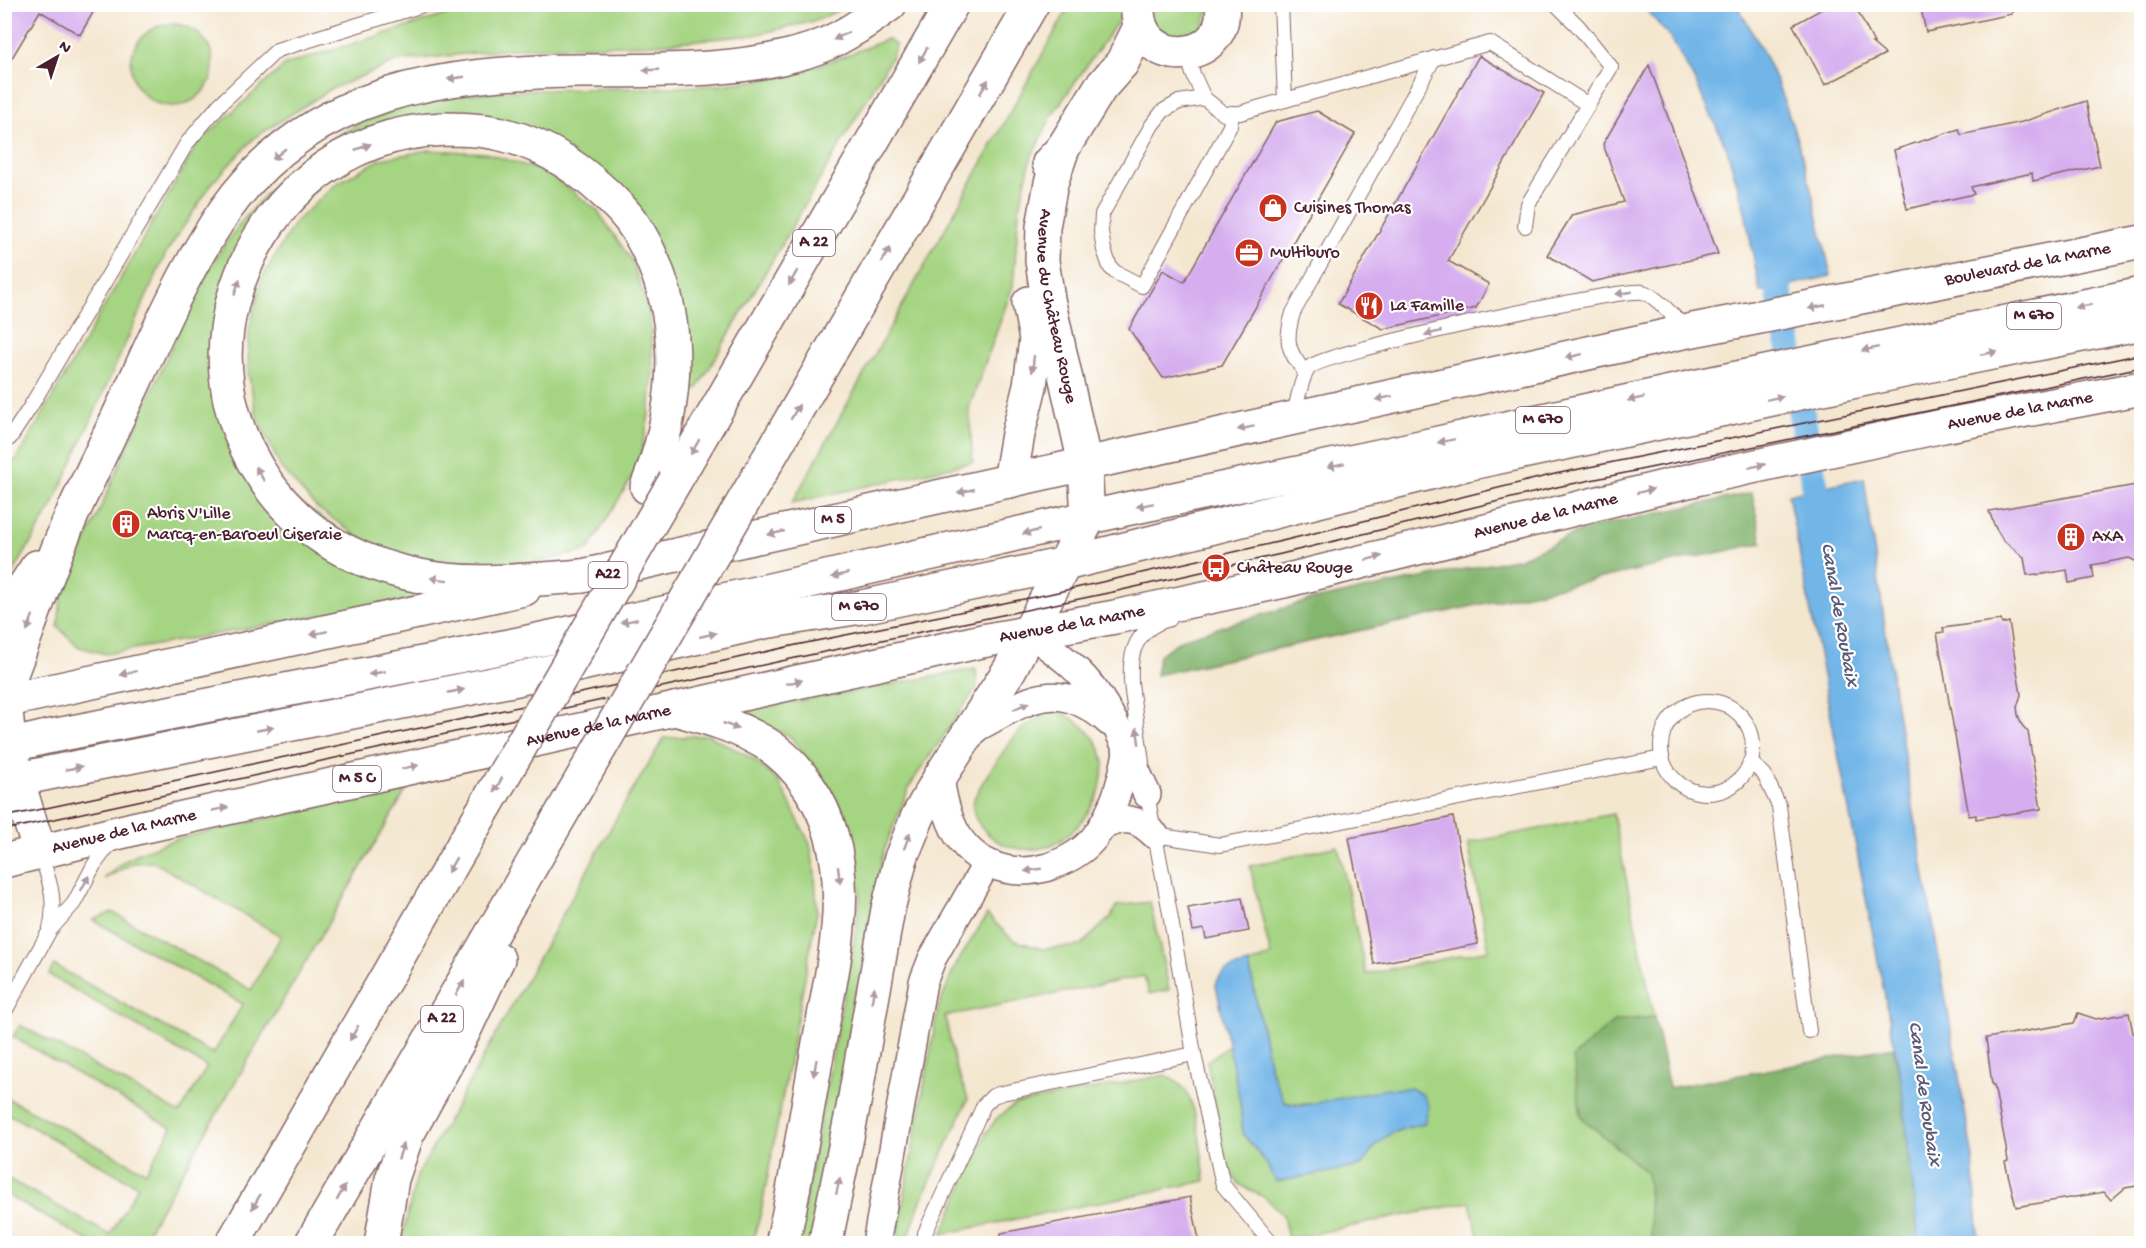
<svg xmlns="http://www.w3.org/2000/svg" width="2146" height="1248" viewBox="0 0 2146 1248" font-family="'Gochi Hand',sans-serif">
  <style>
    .green { fill: #a5d482; stroke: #787a56; stroke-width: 1.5 }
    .forest { fill: #84b670; stroke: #676a4e; stroke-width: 1.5 }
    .water { fill: #72b6e8; stroke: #5e6a8a; stroke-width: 1.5 }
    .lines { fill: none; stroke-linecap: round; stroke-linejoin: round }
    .canal { stroke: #72b6e8; stroke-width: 27 }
    .building { fill: #d6aeef }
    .lane-casing { stroke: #866565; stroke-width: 16 }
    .street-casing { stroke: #866565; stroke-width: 30 }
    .secondary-casing { stroke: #866565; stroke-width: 36 }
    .primary-casing { stroke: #866565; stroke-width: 36 }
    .highway-casing { stroke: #866565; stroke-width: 36 }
    .lane { stroke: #fff; stroke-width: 14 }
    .street { stroke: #fff; stroke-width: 27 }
    .secondary { stroke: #fff; stroke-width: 33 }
    .primary { stroke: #fff; stroke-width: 33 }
    .highway { stroke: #fff; stroke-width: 33 }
    .tram { stroke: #4a1f2b; stroke-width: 1.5 }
    .highway-bridge-casing { stroke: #866565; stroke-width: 36; stroke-linecap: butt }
    .highway-bridge { stroke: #fff; stroke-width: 33 }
    .oneway { fill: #ae9aa0 }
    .labels { text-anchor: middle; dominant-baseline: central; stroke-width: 4.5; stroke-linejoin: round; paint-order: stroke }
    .shield { fill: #fff; stroke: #80626b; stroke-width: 1.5 }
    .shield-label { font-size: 16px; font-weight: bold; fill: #4a1f2b }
    .poi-label { font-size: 18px; fill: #4a1f2b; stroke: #fff; text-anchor: start }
    .street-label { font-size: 18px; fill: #4a1f2b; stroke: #fff }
    .water-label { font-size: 20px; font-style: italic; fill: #5a5b77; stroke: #fff }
  </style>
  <rect width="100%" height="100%" fill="#fff"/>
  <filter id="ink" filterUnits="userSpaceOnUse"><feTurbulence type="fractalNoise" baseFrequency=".0167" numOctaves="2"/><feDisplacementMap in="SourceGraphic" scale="12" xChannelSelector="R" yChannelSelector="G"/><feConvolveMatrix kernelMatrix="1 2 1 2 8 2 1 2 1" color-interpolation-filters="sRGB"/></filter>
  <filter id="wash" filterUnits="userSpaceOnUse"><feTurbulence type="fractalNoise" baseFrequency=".008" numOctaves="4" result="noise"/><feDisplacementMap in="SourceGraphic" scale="24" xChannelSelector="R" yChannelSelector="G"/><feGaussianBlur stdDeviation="1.35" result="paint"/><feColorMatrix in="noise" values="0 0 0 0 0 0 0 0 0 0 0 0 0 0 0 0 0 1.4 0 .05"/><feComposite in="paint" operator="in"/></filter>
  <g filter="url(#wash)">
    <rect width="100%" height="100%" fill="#f4e7d0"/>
    <!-- green -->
    <g class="green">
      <path d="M477 5H849L818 20 754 35 657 44 522 48 398 61 331 89 255 137 213 182 166 253 53 505 5 587V466L17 459 198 143 285 65Z"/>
      <path d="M1070 5H1122L1119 20 1052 115 1031 158 1019 209 1013 286 969 408 973 462 792 503Z"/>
      <path d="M1150 5H1210L1200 34 1176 40 1154 27Z"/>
      <circle cx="172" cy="65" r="41"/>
      <path d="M887 39 896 45 891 58 697 389 689 390 685 380 680 313 569 150 378 129 231 271 238 460 434 595 106 654 79 647 58 627 61 598 195 293C204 278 213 261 223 247 249 209 293 162 333 138 371 115 417 102 461 95 500 90 541 90 580 89 637 87 695 89 752 81 798 75 844 57 887 39Z"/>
      <path d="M429 150 486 153 548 173 597 210 632 261 650 313 653 371 649 414 639 466 588 550 526 565 471 567 408 560 359 537 317 508 281 468 257 417 248 372 249 329 262 278 295 222 337 183 381 159Z"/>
      <path d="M976 669 977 687 910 785 883 853 840 1092 810 1243H797L857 924 860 894 852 840 840 806 816 770 790 736 738 712Z"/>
      <path d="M1058 711C1080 721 1101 738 1104 763 1105 768 1102 772 1102 777 1100 783 1101 789 1098 794 1090 811 1077 830 1061 840 1038 855 1005 852 986 832 978 824 972 816 973 804 973 792 1012 738 1022 729 1034 720 1044 715 1058 711Z"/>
      <path d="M708 735 752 758 779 782 810 844 815 874 817 912 761 1212 752 1243 404 1244 403 1233 417 1176 622 808 664 738Z"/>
      <path d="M408 787 141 1243H92L5 1194V1177L110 1235 138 1186 5 1112V1097L146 1172 172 1128 13 1037 20 1025 180 1113 207 1067 49 975 54 965 213 1054 243 1004 93 920 112 912 251 990 281 936 154 862 133 863 104 879 120 864 139 853 176 839Z"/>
      <path d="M1613 814 1654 1017 1615 1021 1581 1117 1647 1173 1652 1243H1480L1470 1202 1288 1239 1283 1215 1266 1198 1240 1185 1227 1167 1207 1061 1229 1046 1240 1101 1243 1134 1266 1163 1276 1182 1361 1166C1382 1135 1387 1132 1424 1124L1410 1088C1373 1091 1318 1110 1284 1102L1270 1068 1249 964 1271 956 1250 866 1338 846 1366 974 1489 950 1468 843Z"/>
      <path d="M1150 902 1169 990 1149 994 1144 976 945 1016 955 1065 968 1099 920 1203 908 1239 897 1236 938 1009 955 966 987 915 1013 940 1042 949 1080 946 1111 917 1116 906Z"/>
      <path d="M1165 1075C1172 1079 1179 1082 1184 1089 1198 1105 1202 1158 1205 1181L942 1234 986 1133 997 1118 1016 1104Z"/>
    </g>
    <!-- forest -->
    <g class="forest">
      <path d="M1752 493 1762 543 1156 675 1159 655 1184 638 1308 601 1520 558 1585 529Z"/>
      <path d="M1654 1017 1669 1088 1893 1047 1901 1080 1919 1243H1652L1647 1173 1581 1117 1573 1057 1615 1021Z"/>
    </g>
    <!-- water -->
    <g class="water">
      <path d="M1642 5H1736C1790 86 1810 182 1831 276L1760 292 1745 211 1727 149 1696 83 1670 37Z"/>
      <path d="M1864 478 1898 719 1973 1159 1979 1243H1919L1901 1080 1788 494Z"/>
      <path d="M1249 964 1270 1068 1284 1102 1300 1106 1389 1089 1411 1088 1423 1095 1429 1106 1424 1124C1387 1132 1382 1135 1361 1166L1276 1182 1266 1163 1243 1134 1240 1101 1216 985C1220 969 1235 967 1249 964Z"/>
    </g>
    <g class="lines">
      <!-- canal -->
      <path class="canal" d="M1772 253 1822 525"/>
    </g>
    <g id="blocks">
      <!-- building -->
      <g class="building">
        <path d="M4 4H98L80 35 40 11 4 71Z"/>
        <path d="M1831 4H1854L1874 43H1872L1885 54 1825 85 1793 25Z"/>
        <path d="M1920 4H2011L2012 14 1926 32Z"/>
        <path d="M1479 56 1544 93 1448 261 1489 284 1476 308 1383 329 1338 304Z"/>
        <path d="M1649 65 1718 254 1592 282 1547 255 1572 215 1624 202 1603 144Z"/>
        <path d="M2086 101 2100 166 2033 181 2032 173 1971 187 1974 194 1907 209 1894 150 1959 129 1961 135 2022 122Z"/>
        <path d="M1317 111 1355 134 1269 284 1222 365 1163 378 1129 329 1163 270 1184 282 1276 122Z"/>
        <path d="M2142 484V564L2129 558 2092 565 2094 578 2069 583 2067 570 2037 575V574L2027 575 2024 558 2003 540 1995 527 1989 511Z"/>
        <path d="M2001 620 2002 624 2009 622 2021 695 2017 707 2018 715 2022 725 2028 732 2041 809 1976 819V815L1969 816 1937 633 1944 632 1943 628Z"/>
        <path d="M1453 817 1478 944 1374 964 1349 838Z"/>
        <path d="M1242 898 1249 931 1206 939 1204 929 1193 931 1188 908Z"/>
        <path d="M2078 1013 2096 1019 2129 1013 2133 1033 2142 1036V1185L2125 1188 2111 1200 2104 1192 2016 1207 2005 1162 2008 1161 2005 1142 1994 1085H1992L1986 1038 2074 1023Z"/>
        <path d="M1190 1197 1200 1244H1002L1001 1233Z"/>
      </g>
    </g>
  </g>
  <g filter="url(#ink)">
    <use href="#blocks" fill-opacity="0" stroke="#866565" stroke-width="1.5"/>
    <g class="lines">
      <!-- lane casing -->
      <g class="lane-casing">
        <g id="lane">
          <path d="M1281 4 1285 100 1490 43 1587 104"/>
          <path d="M1187 53 1193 74 1204 98 1224 114 1240 113 1285 100"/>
          <path d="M1204 98 1179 102 1163 111 1152 125 1102 214 1101 232 1104 250 1110 267 1115 272 1142 286 1230 126 1232 113"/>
          <path d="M1525 226 1528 204 1611 67 1579 27 1556 4"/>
          <path d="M1305 372C1287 351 1285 340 1293 313L1434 58"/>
          <path d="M1293 418C1297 405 1301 375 1310 367 1327 352 1617 288 1642 292 1655 294 1677 320 1687 330"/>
          <path d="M4 442 10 438 29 409 187 143 220 104 277 50 426 4"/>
          <circle cx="1707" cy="747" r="46"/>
          <path d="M1750 762 1764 774 1779 806 1809 1031"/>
          <path d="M1142 763C1140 746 1137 729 1135 712 1129 675 1122 631 1170 619"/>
          <path d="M1146 790 1168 902 1194 1054 1223 1185 1272 1244"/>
          <path d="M1155 835 1220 845 1662 758"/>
          <path d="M40 852C49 880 57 898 50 929"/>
          <path d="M4 1013 50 930 74 903 94 865 105 850 114 841"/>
          <path d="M924 1244 925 1233 984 1105 993 1096 1002 1093 1194 1054"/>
        </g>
      </g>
      <!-- street casing -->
      <g class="street-casing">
        <g id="street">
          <path d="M1029 632C1052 650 1078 667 1095 691 1118 722 1130 760 1147 794"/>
          <path d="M968 732C1024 704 1054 673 1109 722"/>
          <path d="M940 777C942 793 945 807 951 822 967 862 1007 879 1048 867 1066 861 1082 853 1094 838 1113 814 1121 783 1127 753"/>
          <path d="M1102 826C1125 816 1136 817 1155 835"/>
          <path d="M876 1244 923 982 932 959 987 863"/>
        </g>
      </g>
      <!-- secondary casing -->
      <g class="secondary-casing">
        <g id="secondary">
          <path d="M1138 6C1135 71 1230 66 1222 4"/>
          <path id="s1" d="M1063 148 1051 183 1043 227 1042 261 1048 299 1085 464 1688 331 2142 242"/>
          <path d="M1049 163 1063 148 1100 88 1122 63 1140 27"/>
          <path d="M1010 481 1018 434 1030 386 1036 339 1029 303"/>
          <path d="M4 701 524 589"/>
          <path id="s2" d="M675 709 982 641 1115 617 1284 581 1700 478 1943 426 2142 388"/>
          <path d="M4 861 40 852"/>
        </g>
      </g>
      <!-- primary casing -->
      <g class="primary-casing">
        <g id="primary">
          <path d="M582 576 1085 464 1088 519 1029 632"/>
          <path id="s3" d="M6 700C6 754 24 802 40 852L137 828 675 709"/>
          <path d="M4 747 47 737 519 644 761 592 1126 509 1393 453 1693 387 2142 294"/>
          <path d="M4 782 517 679 764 622 862 607 1065 564 1466 464 1932 365 2142 323"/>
        </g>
      </g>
      <!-- highway casing -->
      <g class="highway-casing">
        <g id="highway">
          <path d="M766 463 1032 4"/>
          <path d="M675 481 952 4"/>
          <path d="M582 576C527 580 469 587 415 575 347 561 292 527 256 466 226 415 217 357 233 300 261 201 341 132 446 129 465 129 487 130 505 135 552 147 589 175 621 209 636 225 647 246 655 266 684 337 675 417 647 487"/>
          <path d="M4 617 37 567"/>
          <path d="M6 700 10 676C32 621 50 563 75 508 95 465 116 422 136 379 163 320 189 262 226 209 311 89 446 72 581 71 652 70 736 73 804 52 836 43 863 24 890 4"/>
          <path d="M675 709C703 717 731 724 756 738 778 749 796 767 809 787 861 863 834 959 819 1043 812 1083 805 1123 798 1163 793 1190 789 1217 782 1244"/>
          <path d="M232 1244 481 814"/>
          <path d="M311 1244 573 794"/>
          <path d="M381 1244 392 1179 407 1135 464 1031 498 959"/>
          <path d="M825 1244 854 1103 888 909 901 858 918 816 940 777 1010 669 1029 632"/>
        </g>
      </g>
      <!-- lane -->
      <use href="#lane" class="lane"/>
      <!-- street -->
      <use href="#street" class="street"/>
      <!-- secondary -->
      <use href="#secondary" class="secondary"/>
      <!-- primary -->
      <use href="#primary" class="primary"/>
      <!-- highway -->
      <use href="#highway" class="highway"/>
      <!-- tram -->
      <g class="tram">
        <path d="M4 817 486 714 796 645 1049 594 1282 541 1555 474 2142 354"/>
        <path d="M4 830 800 657 1113 592 1281 554 1557 487 2142 367"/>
      </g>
      <!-- highway-bridge casing -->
      <g class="highway-bridge-casing">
        <g id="highway-bridge">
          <path d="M573 794 766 463"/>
          <path d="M481 814 675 481"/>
        </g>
      </g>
      <!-- highway-bridge -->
      <use href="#highway-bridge" class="highway-bridge"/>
    </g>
    <!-- one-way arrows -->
    <defs><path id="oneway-solid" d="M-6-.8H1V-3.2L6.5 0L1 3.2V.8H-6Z" transform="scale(1.5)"/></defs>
    <g class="oneway">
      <use href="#oneway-solid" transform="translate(841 36) rotate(152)"/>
      <use href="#oneway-solid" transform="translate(923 55) rotate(120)"/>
      <use href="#oneway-solid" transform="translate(651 70) rotate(178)"/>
      <use href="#oneway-solid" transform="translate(456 78) rotate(172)"/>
      <use href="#oneway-solid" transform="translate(984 87) rotate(-60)"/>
      <use href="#oneway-solid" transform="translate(363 147) rotate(-21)"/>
      <use href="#oneway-solid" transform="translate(279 154) rotate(140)"/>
      <use href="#oneway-solid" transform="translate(886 255) rotate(-60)"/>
      <use href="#oneway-solid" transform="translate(793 278) rotate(120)"/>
      <use href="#oneway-solid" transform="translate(237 287) rotate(-73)"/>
      <use href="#oneway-solid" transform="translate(1624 293) rotate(171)"/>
      <use href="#oneway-solid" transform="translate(2084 306) rotate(169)"/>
      <use href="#oneway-solid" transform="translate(1817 307) rotate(169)"/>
      <use href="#oneway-solid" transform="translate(1433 333) rotate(167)"/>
      <use href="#oneway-solid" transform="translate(1870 349) rotate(168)"/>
      <use href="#oneway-solid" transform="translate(1989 353) rotate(-11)"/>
      <use href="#oneway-solid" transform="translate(1574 356) rotate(168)"/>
      <use href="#oneway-solid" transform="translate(1033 364) rotate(97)"/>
      <use href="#oneway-solid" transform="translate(1384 398) rotate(168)"/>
      <use href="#oneway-solid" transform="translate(1775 398) rotate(-12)"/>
      <use href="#oneway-solid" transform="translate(1636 399) rotate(168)"/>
      <use href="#oneway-solid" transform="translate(795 412) rotate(-60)"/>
      <use href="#oneway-solid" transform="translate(1246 428) rotate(168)"/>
      <use href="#oneway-solid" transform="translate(1446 441) rotate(168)"/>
      <use href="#oneway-solid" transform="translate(695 447) rotate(120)"/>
      <use href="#oneway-solid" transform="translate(1336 465) rotate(168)"/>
      <use href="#oneway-solid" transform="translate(1757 466) rotate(-12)"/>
      <use href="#oneway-solid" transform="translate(260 474) rotate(-120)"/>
      <use href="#oneway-solid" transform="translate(966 491) rotate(167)"/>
      <use href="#oneway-solid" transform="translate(1645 491) rotate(-14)"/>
      <use href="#oneway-solid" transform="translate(1145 505) rotate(168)"/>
      <use href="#oneway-solid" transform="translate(1031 532) rotate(167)"/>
      <use href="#oneway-solid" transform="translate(776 533) rotate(167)"/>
      <use href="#oneway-solid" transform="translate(1374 558) rotate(-14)"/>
      <use href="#oneway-solid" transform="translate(840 575) rotate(167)"/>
      <use href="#oneway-solid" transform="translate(439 579) rotate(-173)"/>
      <use href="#oneway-solid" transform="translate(629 621) rotate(168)"/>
      <use href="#oneway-solid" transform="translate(30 623) rotate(111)"/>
      <use href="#oneway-solid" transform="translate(319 633) rotate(168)"/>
      <use href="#oneway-solid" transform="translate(708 635) rotate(-13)"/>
      <use href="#oneway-solid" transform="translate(128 673) rotate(168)"/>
      <use href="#oneway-solid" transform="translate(377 673) rotate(169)"/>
      <use href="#oneway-solid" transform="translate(794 682) rotate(-12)"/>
      <use href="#oneway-solid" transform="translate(456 691) rotate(-11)"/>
      <use href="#oneway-solid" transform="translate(1021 706) rotate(-25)"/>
      <use href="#oneway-solid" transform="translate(731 726) rotate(21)"/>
      <use href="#oneway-solid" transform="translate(265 729) rotate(-11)"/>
      <use href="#oneway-solid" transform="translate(1138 736) rotate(-98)"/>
      <use href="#oneway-solid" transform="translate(410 767) rotate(-12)"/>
      <use href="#oneway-solid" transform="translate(74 768) rotate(-11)"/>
      <use href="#oneway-solid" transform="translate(498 785) rotate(120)"/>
      <use href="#oneway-solid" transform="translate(220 809) rotate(-12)"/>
      <use href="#oneway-solid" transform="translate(907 841) rotate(-69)"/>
      <use href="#oneway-solid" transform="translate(452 865) rotate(120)"/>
      <use href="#oneway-solid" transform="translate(1033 870) rotate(171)"/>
      <use href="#oneway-solid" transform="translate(839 875) rotate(83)"/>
      <use href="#oneway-solid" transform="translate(85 883) rotate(-62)"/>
      <use href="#oneway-solid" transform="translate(460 988) rotate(-60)"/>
      <use href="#oneway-solid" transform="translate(873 995) rotate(-80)"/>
      <use href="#oneway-solid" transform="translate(354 1033) rotate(120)"/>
      <use href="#oneway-solid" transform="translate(815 1068) rotate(100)"/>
      <use href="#oneway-solid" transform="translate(401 1151) rotate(-71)"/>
      <use href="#oneway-solid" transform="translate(838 1186) rotate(-78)"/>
      <use href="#oneway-solid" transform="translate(341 1193) rotate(-60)"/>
      <use href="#oneway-solid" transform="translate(256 1202) rotate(120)"/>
    </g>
  </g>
  <!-- icons -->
  <defs>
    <g id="shop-disc" transform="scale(1.5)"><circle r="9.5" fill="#c8321e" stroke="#fff"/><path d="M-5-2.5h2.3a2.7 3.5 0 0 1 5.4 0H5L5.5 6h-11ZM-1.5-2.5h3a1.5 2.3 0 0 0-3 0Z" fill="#fff"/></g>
    <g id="office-disc" transform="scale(1.5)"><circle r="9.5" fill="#c8321e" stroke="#fff"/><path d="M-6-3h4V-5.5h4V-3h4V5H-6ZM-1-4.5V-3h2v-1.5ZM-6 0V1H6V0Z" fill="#fff"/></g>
    <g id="restaurant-disc" transform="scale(1.5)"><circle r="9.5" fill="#c8321e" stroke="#fff"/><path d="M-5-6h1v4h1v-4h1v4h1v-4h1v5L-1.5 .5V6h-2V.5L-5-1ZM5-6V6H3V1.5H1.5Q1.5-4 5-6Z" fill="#fff"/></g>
    <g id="building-disc" transform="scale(1.5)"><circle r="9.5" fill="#c8321e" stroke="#fff"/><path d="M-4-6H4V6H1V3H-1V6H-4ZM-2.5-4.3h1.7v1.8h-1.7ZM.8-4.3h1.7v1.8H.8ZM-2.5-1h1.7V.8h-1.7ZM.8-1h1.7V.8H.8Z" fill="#fff"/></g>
    <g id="bus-disc" transform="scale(1.5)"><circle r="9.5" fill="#c8321e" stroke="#fff"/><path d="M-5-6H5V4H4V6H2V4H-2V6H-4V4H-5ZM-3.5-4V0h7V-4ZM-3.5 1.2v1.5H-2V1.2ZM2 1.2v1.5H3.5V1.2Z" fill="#fff"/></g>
  </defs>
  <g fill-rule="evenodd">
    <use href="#shop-disc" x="1273" y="208"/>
    <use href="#office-disc" x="1249" y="253"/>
    <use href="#restaurant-disc" x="1369" y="306"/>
    <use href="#building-disc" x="126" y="524"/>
    <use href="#building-disc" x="2071" y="537"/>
    <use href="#bus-disc" x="1216" y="568"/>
  </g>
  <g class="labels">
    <!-- shield labels -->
    <g class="shield">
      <rect x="793" y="230" width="42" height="26" rx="4.5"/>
      <rect x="2007" y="303" width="54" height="26" rx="4.5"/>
      <rect x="1516" y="407" width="54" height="26" rx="4.5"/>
      <rect x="815" y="507" width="36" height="26" rx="4.5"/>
      <rect x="588.5" y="562" width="39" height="26" rx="4.5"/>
      <rect x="832" y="594" width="54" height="26" rx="4.5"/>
      <rect x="333" y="766" width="48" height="26" rx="4.5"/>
      <rect x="421" y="1006" width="42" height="26" rx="4.5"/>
    </g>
    <g class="shield-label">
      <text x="814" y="243">A 22</text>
      <text x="2034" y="316">M 670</text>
      <text x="1543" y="420">M 670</text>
      <text x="833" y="520">M 5</text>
      <text x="608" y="575">A22</text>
      <text x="859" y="607">M 670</text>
      <text x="357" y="779">M 5 C</text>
      <text x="442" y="1019">A 22</text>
    </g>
    <!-- poi labels -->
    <g class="poi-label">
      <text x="1294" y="208">Cuisines Thomas</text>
      <text x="1270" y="253">Multiburo</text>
      <text x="1390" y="306">La Famille</text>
      <text x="147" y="514">Abris V'Lille<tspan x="147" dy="21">Marcq-en-Baroeul Ciseraie</tspan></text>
      <text x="2092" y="537">AXA</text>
      <text x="1237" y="568">Château Rouge</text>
    </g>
    <!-- street labels -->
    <g class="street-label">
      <text stroke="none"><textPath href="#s1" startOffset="1287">Boulevard de la Marne</textPath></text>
      <text stroke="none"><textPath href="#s1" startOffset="162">Avenue du Château Rouge</textPath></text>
      <text stroke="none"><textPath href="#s2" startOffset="1378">Avenue de la Marne</textPath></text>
      <text stroke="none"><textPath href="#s2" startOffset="892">Avenue de la Marne</textPath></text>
      <text stroke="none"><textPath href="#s2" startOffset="406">Avenue de la Marne</textPath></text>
      <text stroke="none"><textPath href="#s3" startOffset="729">Avenue de la Marne</textPath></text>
      <text stroke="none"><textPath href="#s3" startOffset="243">Avenue de la Marne</textPath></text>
    </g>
    <!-- water labels -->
    <g class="water-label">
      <text transform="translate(1838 615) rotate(80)">Canal de Roubaix</text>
      <text transform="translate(1923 1094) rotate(82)">Canal de Roubaix</text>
    </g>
  </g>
  <!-- margin -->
  <rect width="2146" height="1248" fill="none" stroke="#fff" stroke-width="24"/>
  <!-- north arrow -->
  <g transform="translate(57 57) rotate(39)" stroke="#ffffff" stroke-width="4.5" paint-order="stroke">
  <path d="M0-4.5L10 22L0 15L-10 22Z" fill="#4a1f2b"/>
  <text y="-9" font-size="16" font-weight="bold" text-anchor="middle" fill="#4a1f2b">N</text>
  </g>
</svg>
